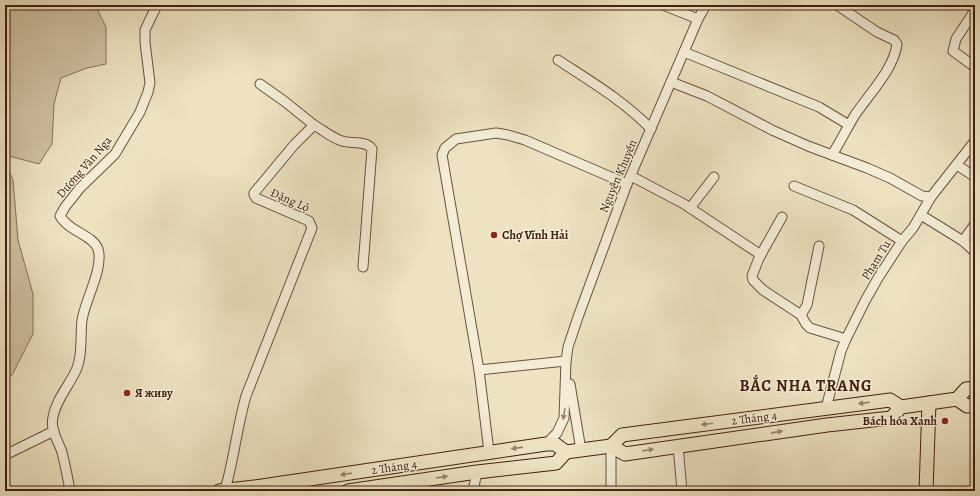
<svg xmlns="http://www.w3.org/2000/svg" width="980" height="496" viewBox="0 0 980 496" font-family="Alegreya,serif">
  <style>
    .green { fill: #d0c2a3; stroke: #89715a }
    .lines { fill: none; stroke-linecap: round; stroke-linejoin: round }
    .street-casing { stroke: #6d513d; stroke-width: 11 }
    .primary-casing { stroke: #422011; stroke-width: 15 }
    .street { stroke: #f3edd7; stroke-width: 9 }
    .primary { stroke: #ede3c1; stroke-width: 13 }
    .oneway { fill: #988269 }
    .oneway2 { fill: #9a8674 }
    .poi-dot { fill: #8f2418; stroke: #f3edd7; stroke-width: 1.5 }
    .labels { text-anchor: middle; dominant-baseline: central; stroke-width: 3; stroke-linejoin: round; paint-order: stroke }
    .street-label { font-size: 12px; fill: #422011; stroke: #f3edd7 }
    .poi-label { font-size: 12px; font-weight: bold; fill: #422011; stroke: #f3edd7; text-anchor: start }
    .district-label { font-size: 16px; font-weight: bold; letter-spacing: 1px; fill: #422011; stroke: #f3edd7 }
  </style>
  <rect width="100%" height="100%" fill="#ede3c1"/>
  <filter id="stains"><feTurbulence type="fractalNoise" baseFrequency=".005" numOctaves="4"/><feColorMatrix values="0 0 0 0 .2 0 0 0 0 .09 0 0 0 0 .02 0 0 0 .5 -.17"/></filter>
  <radialGradient id="worn" r=".72"><stop offset=".6" stop-color="#630" stop-opacity="0"/><stop offset="1" stop-color="#630" stop-opacity=".3"/></radialGradient>
  <!-- green -->
  <g class="green">
    <path d="M5 5H95L106 27V64L87 68 61 78 54 104 52 144 39 164 5 155Z"/>
    <path d="M5 163 13 180 18 240 33 294V334L12 375 5 380Z"/>
  </g>
  <g class="lines">
    <!-- street casing -->
    <g class="street-casing">
      <g id="street">
        <path d="M663 5 698 19"/>
        <path d="M975 10 956 39 953 51 975 67"/>
        <path d="M684 52 819 107 849 125"/>
        <path d="M558 60C590 81 624 101 651 129"/>
        <path d="M671 82 707 96 772 130 808 146 867 168 890 178 922 196 931 197"/>
        <path d="M260 84 284 101 314 125"/>
        <path d="M832 155C840 142 847 128 855 115 869 94 894 69 897 44L894 40 877 32 837 5"/>
        <path d="M957 165 975 177"/>
        <path d="M631 176 684 204 761 255"/>
        <path d="M794 186 853 210 902 241"/>
        <path d="M690 208 714 177"/>
        <path d="M921 215 963 241 975 252"/>
        <path d="M782 217 759 258 752 276 753 280 763 290 801 315 806 324 810 328 846 339"/>
        <path d="M963 241 975 224"/>
        <path d="M801 315 807 305 819 246"/>
        <path d="M566 361 479 370 442 155 445 148 456 139 496 133 508 135 525 140 627 184"/>
        <path d="M479 370 489 452"/>
        <path d="M570 384 581 450"/>
        <path d="M826 408 841 351 846 339 865 301 878 278 902 241 913 228 931 197 975 141"/>
        <path d="M546 444 557 433 564 418 566 361 568 347 578 317 627 184 698 19 706 5"/>
        <path d="M678 445 682 491"/>
        <path d="M5 455 54 431"/>
        <path d="M225 490C234 459 237 427 246 396L312 228 309 221 256 198 254 195V193L294 145 314 125C323 130 332 138 342 141 351 144 366 140 372 149L363 267"/>
        <path d="M70 491C68 478 65 465 62 452 58 441 50 429 53 417 56 399 70 385 77 368 83 353 80 336 82 320 85 300 104 268 98 249 93 235 68 231 60 216L65 207 80 188 115 154 140 112 148 92 150 83 145 42V30L157 5"/>
        <path d="M473 491 477 472"/>
        <path d="M611 491V446"/>
      </g>
    </g>
    <!-- primary casing -->
    <g class="primary-casing">
      <g id="primary">
        <path d="M957 399 967 406 975 405"/>
        <path d="M611 446 622 435 890 400 901 407"/>
        <path d="M219 491 262 486 546 444H555L566 452"/>
        <path d="M348 491 477 472 556 463 566 452 611 446 625 454 827 425 891 418 901 407 957 399 966 389 975 388"/>
        <path d="M926 491 929 403"/>
      </g>
    </g>
    <!-- street -->
    <use href="#street" class="street"/>
    <!-- primary -->
    <use href="#primary" class="primary"/>
  </g>
  <!-- one-way arrows -->
  <defs><path id="oneway-solid" d="M-6-.8H1V-3.2L6.5 0L1 3.2V.8H-6Z"/></defs>
  <g class="oneway">
    <use href="#oneway-solid" transform="translate(864 403) rotate(173)"/>
    <use href="#oneway-solid" transform="translate(707 424) rotate(173)"/>
    <use href="#oneway-solid" transform="translate(777 432) rotate(-8)"/>
    <use href="#oneway-solid" transform="translate(517 448) rotate(172)"/>
    <use href="#oneway-solid" transform="translate(648 450) rotate(-9)"/>
    <use href="#oneway-solid" transform="translate(346 474) rotate(172)"/>
    <use href="#oneway-solid" transform="translate(442 477) rotate(-8)"/>
  </g>
  <use class="oneway2" href="#oneway-solid" transform="translate(564 414) rotate(99)"/>
  <!-- markers -->
  <g class="poi-dot">
    <circle cx="494" cy="235" r="4"/>
    <circle cx="127" cy="393" r="4"/>
    <circle cx="945" cy="421" r="4"/>
  </g>
  <g class="labels">
    <!-- street labels -->
    <g class="street-label">
      <text transform="translate(84 167) rotate(-49)">Dương Vân Nga</text>
      <text transform="translate(618 176) rotate(-67)">Nguyễn Khuyến</text>
      <text transform="translate(290 200) rotate(24)">Đặng Lộ</text>
      <text transform="translate(876 260) rotate(-58)">Phạm Tu</text>
      <text transform="translate(754 418) rotate(-7)">2 Tháng 4</text>
      <text transform="translate(394 467) rotate(-8)">2 Tháng 4</text>
    </g>
    <!-- poi labels -->
    <g class="poi-label">
      <text x="502" y="235">Chợ Vĩnh Hải</text>
      <text x="135" y="393">Я живу</text>
      <text x="937" y="421" text-anchor="end">Bách hóa Xanh</text>
    </g>
    <!-- district labels -->
    <g class="district-label">
      <text x="806" y="386">BẮC NHA TRANG</text>
    </g>
  </g>
  <!-- margin -->
  <rect width="980" height="496" fill="none" stroke="#ede3c1" stroke-width="20"/>
  <rect x="6" y="6" width="968" height="484" fill="none" stroke="#422011" stroke-width="2"/>
  <rect x="10" y="10" width="960" height="476" fill="none" stroke="#422011"/>
  <rect width="100%" height="100%" filter="url(#stains)"/>
  <rect width="100%" height="100%" fill="url(#worn)"/>
</svg>
